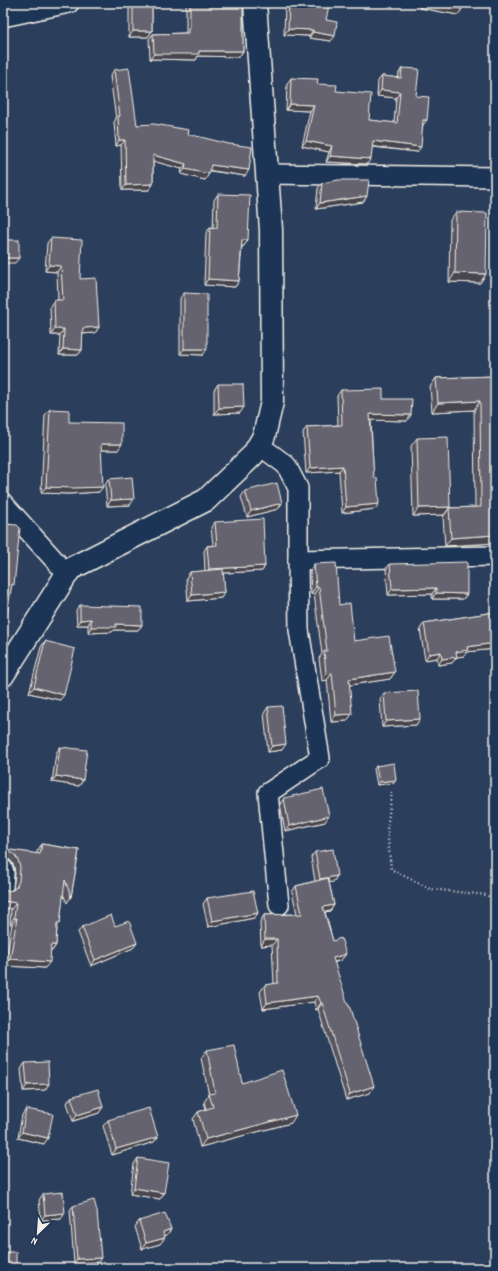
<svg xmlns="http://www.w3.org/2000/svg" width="498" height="1271" viewBox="0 0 498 1271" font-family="Dekko,sans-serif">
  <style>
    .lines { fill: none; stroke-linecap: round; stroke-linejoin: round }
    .street-casing { stroke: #f4f1e8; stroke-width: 22 }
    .secondary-casing { stroke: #f4f1e8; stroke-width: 25 }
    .path { stroke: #f4f1e8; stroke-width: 2.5; stroke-dasharray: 1 3; stroke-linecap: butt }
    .street { stroke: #1d3557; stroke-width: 19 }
    .secondary { stroke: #1d3557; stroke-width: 22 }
    .wall { fill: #57555f; stroke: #f4f1e8 }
    .shaded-wall { fill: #47454e; stroke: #f4f1e8 }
    .building { fill: #65636f; stroke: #f4f1e8 }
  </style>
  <rect width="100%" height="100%" fill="#2b3e5c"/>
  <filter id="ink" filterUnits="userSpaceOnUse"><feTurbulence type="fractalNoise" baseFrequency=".025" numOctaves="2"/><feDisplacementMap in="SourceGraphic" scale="8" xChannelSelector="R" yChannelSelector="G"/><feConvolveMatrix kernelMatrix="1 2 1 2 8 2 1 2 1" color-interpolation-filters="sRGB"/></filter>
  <g filter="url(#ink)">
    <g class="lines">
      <!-- street casing -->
      <g class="street-casing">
        <g id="street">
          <path d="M3 17 69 3"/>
          <path d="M267 174 495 177"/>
          <path d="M259 445 286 465 298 488V560L299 630 320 758 268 793 279 905"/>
          <path d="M3 503 67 574"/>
          <path d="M298 560 495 556"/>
          <path d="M3 869 4 873 3 887"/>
        </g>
      </g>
      <!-- secondary casing -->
      <g class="secondary-casing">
        <path id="secondary" d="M3 675 70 569 206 500 253 455 264 436 272 402 271 230 255 3"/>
      </g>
      <!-- path -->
      <path class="path" d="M392 792 387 829 391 869 430 889 487 895 495 901"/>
      <!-- street -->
      <use href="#street" class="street"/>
      <!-- secondary -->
      <use href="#secondary" class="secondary"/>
    </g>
    <!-- wall -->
    <g class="wall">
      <path d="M129 3H152V31L148 37H129Z"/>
      <path d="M186 3H243V51L239 57 198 56 196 60 150 59 149 39 153 34 185 33 186 31Z"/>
      <path d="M287 3H327L326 20 331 41 309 38V36L284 35 285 4Z"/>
      <path d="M421 3H463L458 15 420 8Z"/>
      <path d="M402 68 416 96 423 125 417 152 372 147 367 164 326 162 329 152 302 146 310 111 286 110 287 84 291 78 317 84 336 91 369 120 394 123 396 98 377 96 378 81 382 76 398 78 399 73Z"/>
      <path d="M114 70 137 125 188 134 245 176 210 171 205 180 181 174 182 169 153 161V184L149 190H122L121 145 116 146 114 122 116 119 110 76Z"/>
      <path d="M322 183 367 196 363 202 316 209 318 188Z"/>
      <path d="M218 194 244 246H242L239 281 235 287 204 285 206 233 210 227 213 228 214 200Z"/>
      <path d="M456 212 486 274 480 283 449 282 450 220Z"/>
      <path d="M51 238 80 279 99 327 95 333 82 334V350L78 355H59L60 335H51L50 306 54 300H58L57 272 45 271 47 243Z"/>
      <path d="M184 293 203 355 180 354V298Z"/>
      <path d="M495 376V543L445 546 443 517 449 508 475 507 474 410 432 412 430 387 436 378Z"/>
      <path d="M218 384 240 413 214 414V390Z"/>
      <path d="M341 390 383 399 407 421 371 420 375 509 342 513 339 471 306 473 303 432 307 427 338 425 337 396Z"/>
      <path d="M50 409 69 422 118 450H101L99 492 69 494 41 493 45 415Z"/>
      <path d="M417 438 450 507 444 515 413 516 411 446Z"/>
      <path d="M109 479 130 505 107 506 105 485Z"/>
      <path d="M245 491 282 503 278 509 247 517 241 497Z"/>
      <path d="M215 522 265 566 262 571 223 573 225 592 221 598 188 601 186 578 190 572 205 571 204 551 207 546 213 545 211 527Z"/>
      <path d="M314 564 339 605 354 641 395 672 390 679 349 685 347 721 331 722 327 680 322 681 319 658 322 654 314 594H311L310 571Z"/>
      <path d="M390 564 467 594 463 599H432V594L388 595 386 569Z"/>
      <path d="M80 605 142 625 138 630H114L112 632 88 633V625H77L76 610Z"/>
      <path d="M495 612V649L466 652 464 656 456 657 452 663 438 665 437 658 425 660 420 629 424 623Z"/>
      <path d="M45 641 60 700 29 693 41 647Z"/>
      <path d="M384 693 420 719 416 725 382 727 380 699Z"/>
      <path d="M268 707 282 750 268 752 264 713Z"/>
      <path d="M60 747 83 780 79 786 52 782 56 753Z"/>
      <path d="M376 766 394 783 377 785 374 769Z"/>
      <path d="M284 798 325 822 285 831 280 804Z"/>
      <path d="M42 844 79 850 71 897 67 903 63 894 60 923 57 927 56 945 52 951H50L45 968 5 966 12 924H10L11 909 6 891 13 890 15 874 14 866 11 861 6 858 3 849 37 854V851Z"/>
      <path d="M315 852 337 876 333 882H329L334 905 330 911 325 912 333 941 346 954 341 960 334 963 370 1093 346 1100 318 1009 316 1010 314 1002 263 1009 260 992 265 985 274 984 272 945 261 946 260 922 264 915 297 914 292 892 296 886 315 881 311 857Z"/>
      <path d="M207 898 258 913 254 918 208 927 203 904Z"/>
      <path d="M115 926 137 943 133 948 91 966 78 932 82 927Z"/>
      <path d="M207 1050 242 1083 291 1123 200 1147 193 1119 198 1112 206 1109 204 1102 209 1095 201 1058Z"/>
      <path d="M25 1063 45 1090 23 1091 21 1069Z"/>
      <path d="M71 1097 99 1113 73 1121 67 1103Z"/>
      <path d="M26 1109 44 1144 18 1138 22 1115Z"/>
      <path d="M108 1120 158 1137 154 1142 112 1155 103 1126Z"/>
      <path d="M138 1158 164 1193 160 1199 130 1194 134 1164Z"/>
      <path d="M43 1194 61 1219 41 1220 39 1200Z"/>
      <path d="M73 1206 98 1262 74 1264 70 1210Z"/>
      <path d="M139 1221 171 1229 167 1235 164 1236 160 1244 142 1249 135 1227Z"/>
    </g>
    <!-- shaded-wall -->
    <g class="shaded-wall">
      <path d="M424 3H427L462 9 458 15 420 8Z"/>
      <path d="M288 29 313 30 309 36 284 35Z"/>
      <path d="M133 31H152L148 37H129Z"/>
      <path d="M313 32 335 36 331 41 309 38Z"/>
      <path d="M199 51H243L239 57 198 56 196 60 150 59 154 54Z"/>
      <path d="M381 90 400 92 396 98 377 96Z"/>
      <path d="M290 104 314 105 310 111 286 110Z"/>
      <path d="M423 120H427L423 125H419Z"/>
      <path d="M119 140H125L121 145 116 146Z"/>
      <path d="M306 141 332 146 329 152 302 146Z"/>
      <path d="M373 141 421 147 417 152 369 146Z"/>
      <path d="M153 155 186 164 182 169 149 160Z"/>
      <path d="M330 156 371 159 367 164 326 162Z"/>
      <path d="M211 165 249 170 245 176 207 170Z"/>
      <path d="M185 169 209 174 205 180 181 174Z"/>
      <path d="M153 184 149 190H122L126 185Z"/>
      <path d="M367 196 363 202 316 209 320 203Z"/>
      <path d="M242 240H248L244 246H238Z"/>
      <path d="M3 258H19L15 263H3Z"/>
      <path d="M49 265 61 266 57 272 45 271Z"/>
      <path d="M455 273 486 274 480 283 449 282Z"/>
      <path d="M208 279 239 281 235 287 204 285Z"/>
      <path d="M99 327 95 333 79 334 83 328Z"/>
      <path d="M55 329H64L60 335H51Z"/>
      <path d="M63 349 82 350 78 355H59Z"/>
      <path d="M184 349H207L203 355 180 354Z"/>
      <path d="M480 401 474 410 432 412 438 403Z"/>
      <path d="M244 407 240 413 214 414 219 408Z"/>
      <path d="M370 414 411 415 407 421 366 420Z"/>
      <path d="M101 444H122L118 450H97Z"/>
      <path d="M343 466 339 471 306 473 310 468Z"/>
      <path d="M46 487H103L99 492 69 494 41 493Z"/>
      <path d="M134 499 130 505 107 506 111 500Z"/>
      <path d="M282 503 278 509 247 517 251 511Z"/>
      <path d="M379 504 375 509 342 513 346 507Z"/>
      <path d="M450 507 444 515 413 516 419 508Z"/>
      <path d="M495 535V543L445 546 451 538Z"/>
      <path d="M265 566 262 571 206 574 209 569Z"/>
      <path d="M316 587H319L314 594H311Z"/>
      <path d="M436 588 432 594 388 595 392 589Z"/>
      <path d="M225 592 221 598 188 601 192 595Z"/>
      <path d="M436 593 467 594 463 599H432Z"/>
      <path d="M91 619 88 625H77L80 620Z"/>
      <path d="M4 620H6L3 625V621Z"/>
      <path d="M116 624 142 625 138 630H114L112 632 88 633 91 627Z"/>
      <path d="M495 643V649L466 652 464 656 451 658 456 652 467 647Z"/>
      <path d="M441 652 437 658 425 660 429 654Z"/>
      <path d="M457 657 452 663 438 665 442 659Z"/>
      <path d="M395 672 390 679 344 686 349 679Z"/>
      <path d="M332 673 327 680 322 681 326 674Z"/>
      <path d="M34 687 64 695 60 700 29 693Z"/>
      <path d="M352 714 347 721 331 722 336 715Z"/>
      <path d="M420 719 416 725 382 727 386 721Z"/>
      <path d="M286 744 282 750 268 752 272 746Z"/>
      <path d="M56 776 83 780 79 786 52 782Z"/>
      <path d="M396 780 394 783 377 785 379 782Z"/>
      <path d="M329 816 325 822 285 831 289 826Z"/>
      <path d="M5 852H10L6 858H3V853Z"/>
      <path d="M337 876 333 882 316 885 320 879Z"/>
      <path d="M3 901 16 903 11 909 3 908Z"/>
      <path d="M334 905 330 911 319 913 323 907Z"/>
      <path d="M258 913 254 918 208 927 212 921Z"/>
      <path d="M14 918H17L12 924H10Z"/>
      <path d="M265 939H277L272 945 261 946Z"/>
      <path d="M137 943 133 948 91 966 95 960Z"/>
      <path d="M51 945H56L52 951H46Z"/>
      <path d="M346 954 341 960 328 964 333 958Z"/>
      <path d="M10 959 50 962 45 968 5 966Z"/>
      <path d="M318 996 314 1002 263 1009 267 1003Z"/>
      <path d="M321 1003H322L318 1009 316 1010Z"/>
      <path d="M49 1084 45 1090 23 1091 27 1085Z"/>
      <path d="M374 1086 370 1093 346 1100 350 1094Z"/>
      <path d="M103 1107 99 1113 73 1121 77 1115Z"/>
      <path d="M296 1115 291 1123 200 1147 206 1139Z"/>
      <path d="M22 1132 48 1138 44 1144 18 1138Z"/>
      <path d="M158 1137 154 1142 112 1155 116 1149Z"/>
      <path d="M134 1188 164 1193 160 1199 130 1194Z"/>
      <path d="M65 1213 61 1219 41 1220 45 1215Z"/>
      <path d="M171 1229 167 1235 158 1238 163 1232Z"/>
      <path d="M165 1238 160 1244 142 1249 146 1243Z"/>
      <path d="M101 1258 98 1262 74 1264 77 1259Z"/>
    </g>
    <!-- building -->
    <g class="building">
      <rect x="133" y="3" width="19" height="28"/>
      <path d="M190 3H243V51H199V54H154L153 34 188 33V28H190Z"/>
      <path d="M289 3H327L326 5H329L326 20 337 22 335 36 313 32V30L288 29Z"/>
      <path d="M427 3H463L462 9Z"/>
      <path d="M129 68 137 125 154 124 189 130 188 134 229 144 252 147 249 170 211 165 209 174 185 169 186 164 153 155V184L126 185 125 140H119L118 116H120L114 70Z"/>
      <path d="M402 68 419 69 416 96 429 97 427 120H423L421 147 373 141 371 159 330 156 332 146 306 141 314 105 290 104 291 78 318 79 317 84 337 85 336 91 371 94 369 120 397 123 400 92 381 90 382 76 401 78Z"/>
      <path d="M338 180H369L367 196 320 203 322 183Z"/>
      <path d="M218 194 250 195 248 240H242L239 281 208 279 210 227 217 228Z"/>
      <path d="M456 212 487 213 486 274 455 273Z"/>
      <path d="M51 238 82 240 80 279 96 278 99 327 83 328 82 350 63 349 64 329H55L54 300H63L61 266 49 265Z"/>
      <rect x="3" y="240" width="16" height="18"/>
      <path d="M184 293 207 294V349H184Z"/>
      <path d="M495 376V535L451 538 449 508 481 507 480 401 438 403 436 378Z"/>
      <path d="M218 384H243L244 407 219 408Z"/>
      <path d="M383 389V399H412L411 415 370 414 374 478H377L379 504 346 507 343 466 310 468 307 427 342 425 341 390Z"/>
      <path d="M50 409 69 410V422L122 423V444H101L103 487 74 488 46 487Z"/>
      <path d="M448 437 450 507 419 508 417 438Z"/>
      <path d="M132 477 134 499 111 500 109 479Z"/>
      <path d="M277 483 282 503 251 511 245 491Z"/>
      <path d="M263 519 265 566 209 569 207 546 217 545 215 522Z"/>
      <path d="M3 524 17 525 20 528 14 585 12 584 6 620H4L3 621Z"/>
      <path d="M467 562V594L436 593V588L392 589 390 564Z"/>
      <path d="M336 563 339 605 350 603 354 641 389 636 395 672 349 679 352 714 336 715 332 673 326 674 324 651H327L319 587H316L314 564Z"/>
      <path d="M223 569 225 592 192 595 190 572Z"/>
      <path d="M80 605 142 607V625L116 624V627H91V619L80 620Z"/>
      <path d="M495 612V643L467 647 468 650 456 652 457 657 442 659 441 652 429 654 424 623Z"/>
      <path d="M45 641 75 649 64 695 34 687Z"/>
      <path d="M418 691 420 719 386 721 384 693Z"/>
      <path d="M282 706 286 744 272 746 268 707Z"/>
      <path d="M60 747 87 750 83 780 56 776Z"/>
      <path d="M394 763 396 780 379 782 376 766Z"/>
      <path d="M323 789 329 816 289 826 284 798Z"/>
      <path d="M42 844 79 850 71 897 65 880 60 923H57L56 945H51L50 962 10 959 17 918H14L16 903 3 901V890L6 891 13 890 17 886 19 881 20 867 18 860 15 855 10 852H5L3 853V849L40 854Z"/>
      <path d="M333 849 337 876 320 879 315 852Z"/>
      <path d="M328 878 334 905 323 907 333 941 341 938 346 954 333 958 348 1005H349L374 1086 350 1094 322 1003H321L318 996 267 1003 265 985 278 983 277 939H265L264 915 302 914 296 886Z"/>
      <path d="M253 891 258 913 212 921 207 898Z"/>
      <path d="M111 915 115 926 129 921 137 943 95 960 82 927Z"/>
      <path d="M234 1045 242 1083 282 1070 296 1115 206 1139 198 1112 213 1107 209 1094 215 1093 207 1050Z"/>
      <path d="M48 1062 49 1084 27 1085 25 1063Z"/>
      <path d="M98 1089 103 1107 77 1115 71 1097Z"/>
      <path d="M149 1108 158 1137 116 1149 108 1120Z"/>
      <path d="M26 1109 53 1114 48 1138 22 1132Z"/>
      <path d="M138 1158 169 1163 164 1193 134 1188Z"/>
      <path d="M63 1192 65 1213 45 1215 43 1194Z"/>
      <path d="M94 1200 97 1211 101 1258 77 1259 73 1206Z"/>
      <path d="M165 1213 171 1229 163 1232 165 1238 146 1243 139 1221Z"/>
      <rect x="3" y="1252" width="13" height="16"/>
    </g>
  </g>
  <!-- margin -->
  <rect width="498" height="1271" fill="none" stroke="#1d3557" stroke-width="16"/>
  <rect x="8" y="8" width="482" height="1255" fill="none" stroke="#f4f1e8" stroke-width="1.5" filter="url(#ink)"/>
  <!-- north arrow -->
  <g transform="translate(38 1233) rotate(205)" stroke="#1d3557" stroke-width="3" paint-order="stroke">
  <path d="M0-3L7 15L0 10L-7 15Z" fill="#f4f1e8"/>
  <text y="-6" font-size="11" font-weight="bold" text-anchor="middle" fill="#f4f1e8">N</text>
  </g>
</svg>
